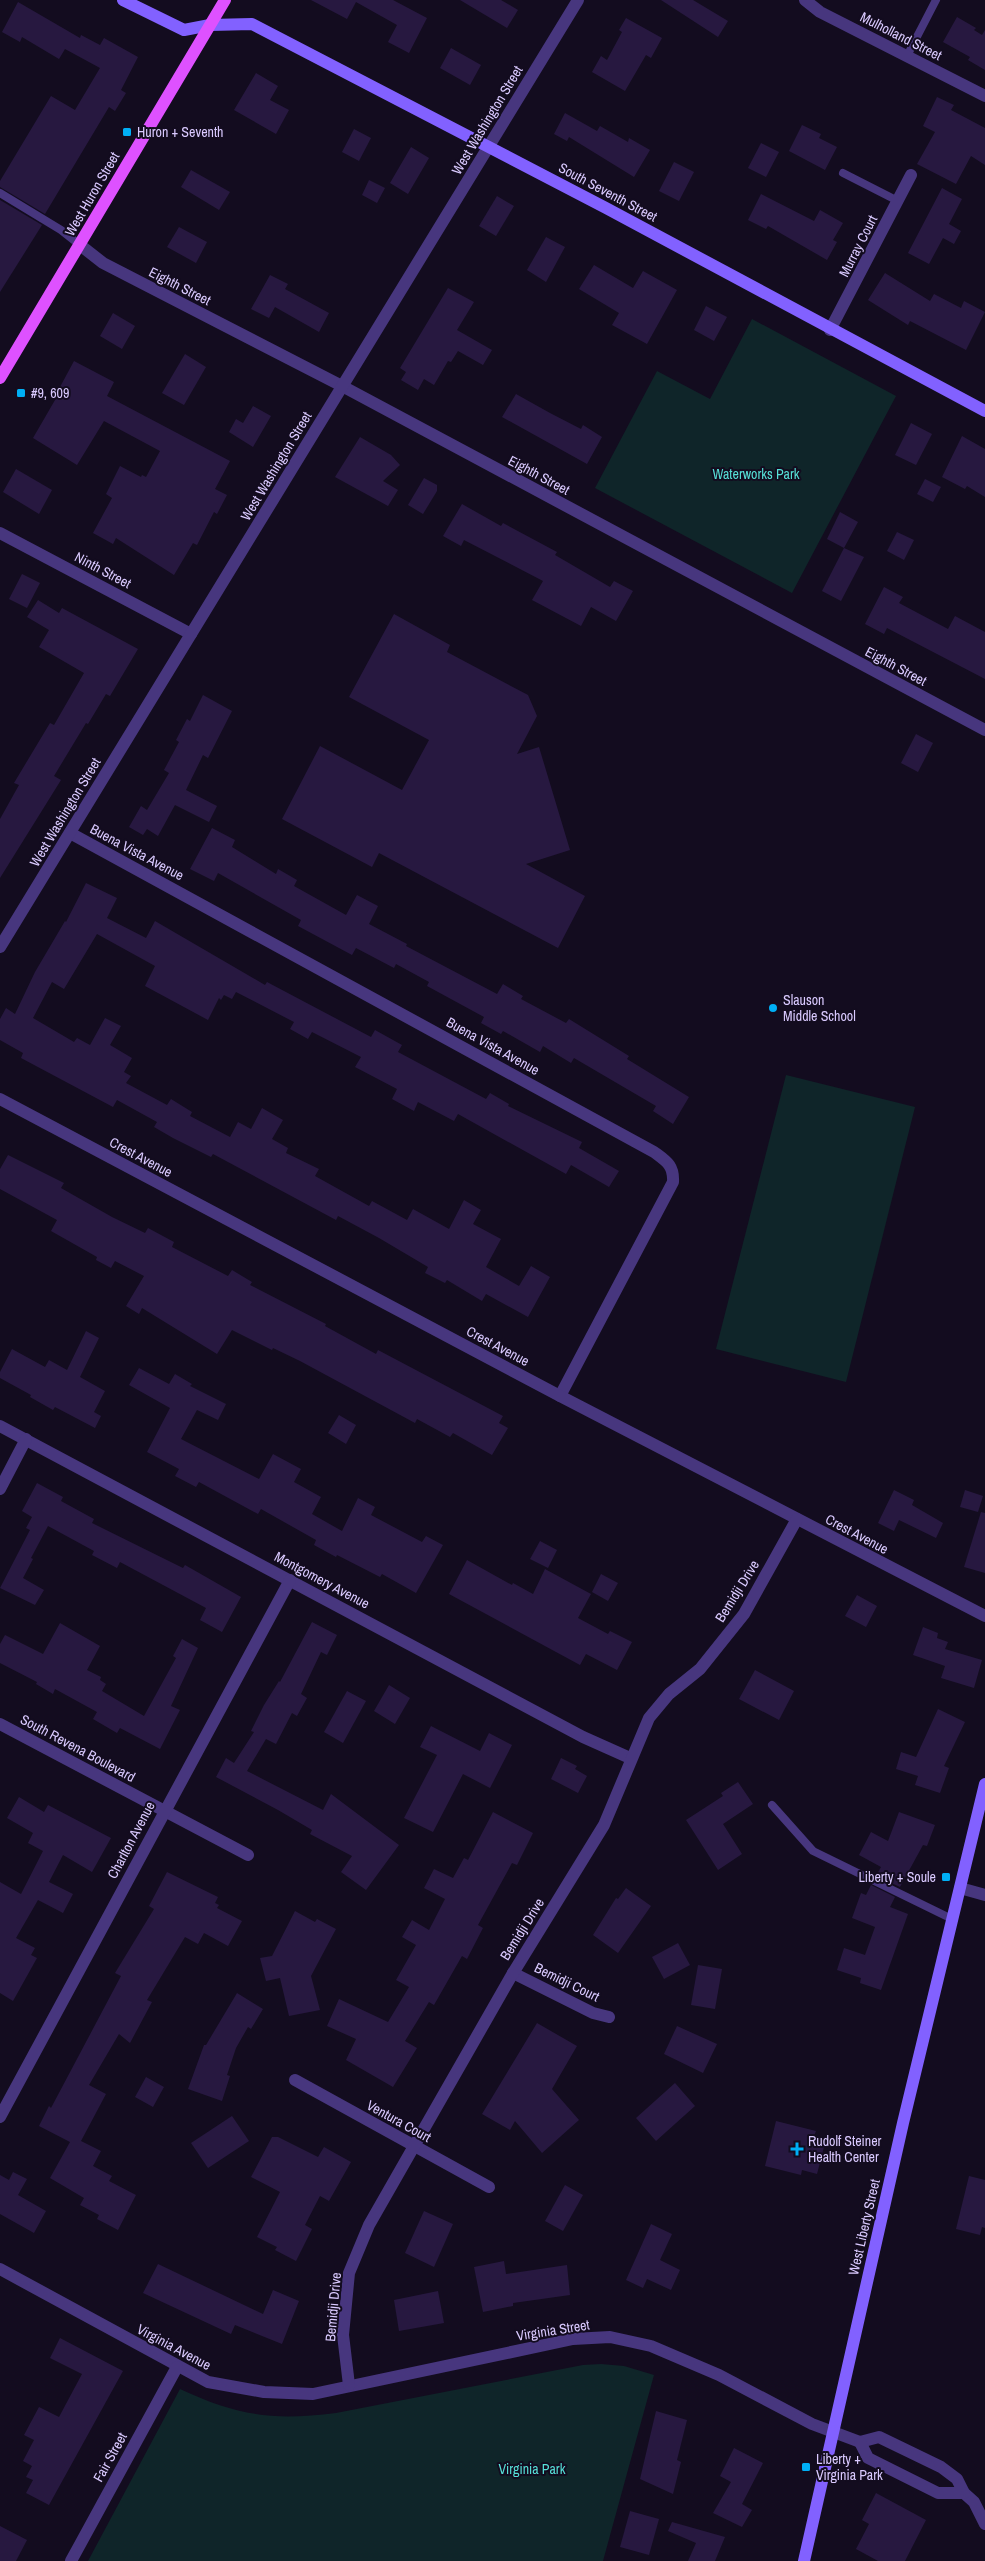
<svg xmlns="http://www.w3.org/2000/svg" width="985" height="2561" viewBox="0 0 985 2561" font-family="'Archivo Narrow',sans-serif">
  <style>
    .green { fill: #0f2529 }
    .building { fill: #271840 }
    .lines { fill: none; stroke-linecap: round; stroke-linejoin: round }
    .lane { stroke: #47367e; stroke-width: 8 }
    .street { stroke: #47367e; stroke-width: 12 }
    .secondary { stroke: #8261ff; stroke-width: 12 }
    .primary { stroke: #de51ff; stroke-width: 12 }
    .poi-dot { fill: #00aff5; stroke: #130c1f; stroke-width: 2 }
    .labels { text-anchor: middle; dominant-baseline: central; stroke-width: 4; stroke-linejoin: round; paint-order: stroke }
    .street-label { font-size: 14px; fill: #dacaff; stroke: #130c1f }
    .poi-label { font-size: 14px; fill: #dacaff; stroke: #130c1f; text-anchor: start }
    .park-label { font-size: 14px; fill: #56dfd7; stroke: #130c1f }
  </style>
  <rect width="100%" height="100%" fill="#130c1f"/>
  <!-- green -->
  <g class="green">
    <path d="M752 319 896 396 792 593 595 488 657 371 710 399Z"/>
    <path d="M786 1075 915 1107 846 1382 716 1349Z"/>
    <path d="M601 2364 624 2366 654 2375 603 2561H88L180 2389C238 2416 273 2421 336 2413L583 2365Z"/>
  </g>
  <!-- building -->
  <g class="building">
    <path d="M311 0H393L427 18 409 53 388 42 397 25 356 2 347 19Z"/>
    <path d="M460 0H501L518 10 507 28Z"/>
    <path d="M661 0H693L728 21 718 37Z"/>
    <path d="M18 2 80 38 81 35 100 45 104 38 138 57 121 90 126 93 115 111 109 107 45 214 0 187V181L51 96 75 110 100 68 65 49 59 59 22 37 20 42 2 32Z"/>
    <path d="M957 17 976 28 974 30 982 35 985 30V70L968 60 970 57 943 42Z"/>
    <path d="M626 18 662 38 651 58 646 55 625 91 592 72 601 56 607 60 622 32 619 30Z"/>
    <path d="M451 48 481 65 470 85 440 68Z"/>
    <path d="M256 73 278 86 270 100 289 110 276 134 234 110Z"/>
    <path d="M937 97 954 105 951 110 985 128V165L971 156 956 184 917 164 935 132 923 126Z"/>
    <path d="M565 113 597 131 600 126 628 142 629 138 650 150 634 177 569 137 567 141 554 134Z"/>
    <path d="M802 125 821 134 819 138 837 147 825 170 789 151Z"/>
    <path d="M354 129 371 138 359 161 342 152Z"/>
    <path d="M761 143 779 152 766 177 748 168Z"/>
    <path d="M411 147 429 158 408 194 390 183Z"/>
    <path d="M674 162 694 172 679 201 659 191Z"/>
    <path d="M191 170 230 192 219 210 181 187Z"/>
    <path d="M369 180 385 188 377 203 362 195Z"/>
    <path d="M942 188 962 199 949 224 961 231 954 244 943 238 929 264 908 253Z"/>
    <path d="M761 194 814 221 820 210 843 223 833 240 837 242 827 260 768 226 766 229 748 220Z"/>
    <path d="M497 196 514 206 496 236 479 226Z"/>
    <path d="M0 200 42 225 0 292Z"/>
    <path d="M179 227 207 242 196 263 167 247Z"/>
    <path d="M546 237 565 247 546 282 527 270Z"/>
    <path d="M594 265 633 288 643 271 677 290 647 344 612 325 619 313 579 289Z"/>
    <path d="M885 273 930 301 934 294 961 308 964 301 985 312 966 350 910 321 908 325 868 300Z"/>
    <path d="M270 275 288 284 285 289 329 313 319 332 275 307 269 318 251 309Z"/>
    <path d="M448 288 474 302 457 330 492 350 483 365 458 351 451 362 448 361 434 385 424 379 418 390 401 380 406 372 400 368Z"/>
    <path d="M706 306 727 317 714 341 694 330Z"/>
    <path d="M113 313 135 326 122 349 100 336Z"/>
    <path d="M185 354 206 367 184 405 162 393Z"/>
    <path d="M74 361 114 382 107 396 230 461 215 489 227 495 217 514 214 512 197 545 193 543 174 575 116 538 113 544 93 533 112 498 106 494 120 466 141 477 142 475 146 477 160 451 104 421 77 465 33 438 62 388 60 387Z"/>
    <path d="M516 394 550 413 581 429 583 425 602 437 587 464 502 417Z"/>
    <path d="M253 406 271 416 253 447 229 432 236 419 243 423Z"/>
    <path d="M911 423 932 434 916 465 895 455Z"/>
    <path d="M962 436 985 449V497L967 486 965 489 942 477Z"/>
    <path d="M360 437 391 455 400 465 383 481 398 490 388 506 335 477Z"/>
    <path d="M16 469 52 490 39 514 3 492Z"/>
    <path d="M424 478 437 485V491L423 514 408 505Z"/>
    <path d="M925 479 941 487 933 502 917 494Z"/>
    <path d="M462 504 501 526 503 523 557 552 555 555 610 587 614 581 633 591 616 621 591 607 581 626 532 600 543 581 464 540 461 546 443 536Z"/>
    <path d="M840 512 858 522 844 548 827 539Z"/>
    <path d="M897 532 914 540 904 560 887 551Z"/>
    <path d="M844 548 864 557 841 601 822 591Z"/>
    <path d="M22 574 40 583 27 608 9 599Z"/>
    <path d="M884 587 903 597 899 603 948 629 955 616 985 632V679L887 628 884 634 865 624Z"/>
    <path d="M38 600 59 613 62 608 138 649 110 696 106 694 88 724 86 723 54 776 61 780 0 878V819L19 785 14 783 50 723 54 725 84 673 39 647 49 630 27 617Z"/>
    <path d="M394 614 450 645 447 652 528 695 537 716 517 754 539 747 570 850 526 864 585 896 558 948 379 853 372 867 282 819 320 746 402 790 429 740 349 697Z"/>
    <path d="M203 695 232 711 208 758 203 755 186 790 217 806 209 822 175 805 158 836 147 829 143 835 129 827 141 806 147 810 169 773 164 770 179 742 176 740 187 719 190 721Z"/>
    <path d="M916 734 933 743 918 772 901 763Z"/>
    <path d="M212 828 235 840 232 847 276 874 278 869 297 880 294 886 346 915 357 895 378 906 369 924 407 944 406 946 497 994 503 984 523 996 521 999 566 1023 569 1019 629 1056 627 1059 689 1097 673 1124 653 1111 656 1106 574 1058 571 1063 543 1046 540 1052 503 1031 501 1034 481 1023 484 1017 427 986 429 982 396 964 394 968 356 948 352 955 298 926 301 920 218 873 214 881 190 869Z"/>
    <path d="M86 883 117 898 107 918 146 938 155 921 265 985 267 982 371 1037 375 1030 402 1045 398 1052 486 1099 490 1093 509 1104 508 1106 582 1142 579 1148 619 1171 609 1187 571 1165 566 1174 458 1114 454 1121 418 1102 414 1111 392 1099 397 1089 355 1067 361 1057 312 1032 308 1039 290 1029 294 1022 236 992 232 999 224 995 221 1000 219 998 208 1020 145 986 155 966 97 934 64 989 52 982 33 1018 74 1042 77 1038 90 1045 105 1018 121 1026 110 1045 132 1058 124 1072 131 1076 126 1083 167 1105 171 1099 192 1112 190 1116 230 1137 238 1122 251 1129 262 1108 283 1120 272 1139 288 1148 286 1153 319 1169 315 1176 369 1206 372 1201 407 1220 413 1209 449 1229 464 1200 481 1210 473 1224 501 1239 486 1267 519 1286 531 1266 550 1277 528 1317 486 1294 482 1301 447 1280 445 1283 425 1273 428 1267 379 1238 338 1216 336 1220 213 1154 211 1157 173 1138 154 1127 157 1122 117 1100 113 1107 21 1058 23 1053 0 1040V1019L6 1008 15 1014 35 972 65 921 66 922Z"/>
    <path d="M8 1155 64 1183 61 1188 112 1217 145 1233 148 1228 174 1242 172 1247 228 1276 232 1270 252 1282 250 1285 326 1324 325 1326 376 1354 378 1350 503 1416 499 1423 508 1428 492 1455 453 1433 450 1437 417 1419 415 1423 300 1361 273 1348 272 1350 232 1330 217 1354 142 1308 139 1314 126 1306 144 1276 115 1261 111 1268 96 1260 97 1257 51 1231 57 1220 0 1189V1169Z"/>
    <path d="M86 1331 99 1338 80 1377 105 1391 94 1412 101 1416 95 1428 55 1407 53 1410 30 1397 31 1395 0 1378V1372L12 1349 45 1367 49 1360 67 1370Z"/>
    <path d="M139 1368 169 1384 175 1374 192 1384 190 1386 226 1404 218 1420 197 1410 181 1439 259 1479 273 1454 301 1469 294 1482 321 1497 312 1514 342 1531 358 1498 375 1507 371 1515 422 1542 426 1536 443 1545 416 1593 382 1574 380 1577 337 1555 336 1557 314 1545 316 1540 261 1509 258 1514 199 1482 196 1487 175 1476 179 1469 147 1452 170 1408 129 1385Z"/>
    <path d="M339 1415 356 1425 346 1444 328 1433Z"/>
    <path d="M37 1483 63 1497 61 1501 94 1519 92 1523 183 1568 185 1565 241 1597 222 1632 200 1620 206 1608 120 1562 117 1568 92 1555 94 1551 48 1526 31 1558 33 1559 23 1578 44 1590 35 1605 0 1588 30 1530 26 1528 32 1517 22 1511Z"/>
    <path d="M894 1490 914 1500 912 1505 943 1523 936 1538 899 1520 894 1531 878 1523Z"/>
    <path d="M965 1490 983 1496 978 1512 960 1507Z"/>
    <path d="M981 1512 985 1513V1573L964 1567Z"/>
    <path d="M540 1541 557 1550 548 1568 530 1559Z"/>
    <path d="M467 1560 512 1585 513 1583 533 1594 545 1569 591 1594 578 1618 608 1634 610 1631 632 1642 617 1670 586 1654 580 1665 449 1594Z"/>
    <path d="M601 1574 618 1583 608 1601 592 1592Z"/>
    <path d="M857 1595 877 1606 866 1627 845 1616Z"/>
    <path d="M312 1622 337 1635 327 1655 321 1652 301 1694 307 1698 297 1716 292 1713 276 1744 266 1739 247 1771 323 1810 331 1794 399 1845 366 1890 341 1872 352 1856 310 1834 312 1830 278 1810 216 1777 226 1758 234 1763 254 1732 251 1731 264 1705 279 1681 280 1682Z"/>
    <path d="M60 1623 100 1646 87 1670 101 1677 100 1680 106 1684 102 1691 144 1716 176 1658 173 1656 182 1639 198 1648 171 1706 180 1710 160 1749 120 1728 117 1733 93 1719 97 1712 55 1689 53 1694 36 1684 37 1682 0 1663V1644L5 1635 43 1654Z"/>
    <path d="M923 1627 938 1633 937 1638 948 1642 945 1649 982 1660 974 1688 941 1678 945 1666 913 1655Z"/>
    <path d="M755 1670 794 1691 779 1720 739 1699Z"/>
    <path d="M389 1685 410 1698 395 1724 374 1711Z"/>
    <path d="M347 1691 366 1701 343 1743 324 1732Z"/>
    <path d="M938 1709 965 1722 944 1766 949 1768 940 1793 915 1785 918 1776 896 1769 901 1752 916 1757Z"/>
    <path d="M431 1726 480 1751 489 1733 512 1745 490 1788 463 1774 433 1832 404 1818 437 1755 420 1747Z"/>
    <path d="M561 1758 577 1766 575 1769 587 1776 578 1793 551 1779Z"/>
    <path d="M738 1782 753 1804 723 1824 742 1854 718 1870 686 1820 723 1796 721 1793Z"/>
    <path d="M19 1797 44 1812 48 1805 111 1838 92 1872 63 1855 49 1882 73 1894 63 1913 38 1900 16 1938 35 1948 31 1955 37 1958 13 2001 0 1993V1882L21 1894 43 1851 28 1843 33 1833 7 1818Z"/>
    <path d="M493 1812 533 1833 517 1865 512 1863 478 1925 483 1928 467 1959 462 1956 434 2005 429 2002 405 2041 417 2048 393 2087 346 2060 356 2039 327 2026 339 1999 388 2022 409 1987 396 1980 416 1945 402 1937 412 1920 429 1930 445 1899 424 1888 434 1869 453 1878 464 1858 468 1860Z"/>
    <path d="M899 1812 935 1825 927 1846 923 1845 900 1887 876 1876 881 1867 859 1855 871 1832 888 1841Z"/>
    <path d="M167 1872 218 1897 215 1903 219 1905 217 1908 242 1921 228 1946 204 1933 198 1944 185 1937 147 2000 152 2002 130 2043 119 2034 89 2085 106 2094 81 2141 101 2151 93 2166 112 2176 109 2181 136 2195 118 2230 97 2219 99 2215 80 2205 84 2198 50 2178 70 2142 39 2126 49 2106 51 2108 121 1976 115 1973 154 1909 149 1906Z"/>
    <path d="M871 1885 895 1897 890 1907 908 1914 881 1990 860 1983 861 1978 837 1970 844 1948 865 1955 875 1927 852 1918 861 1893 866 1895Z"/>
    <path d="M626 1888 651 1906 618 1953 593 1935 616 1898 618 1899Z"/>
    <path d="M295 1911 315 1922 317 1919 336 1929 311 1976 320 2010 289 2016 280 1978 266 1981 260 1958 272 1956Z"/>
    <path d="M678 1943 690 1965 664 1979 652 1957Z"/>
    <path d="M698 1965 722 1969 715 2009 691 2005Z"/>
    <path d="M237 1993 263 2009 251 2029 248 2027 236 2048 227 2075 230 2076 222 2101 188 2089 204 2045H206Z"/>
    <path d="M537 2023 577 2046 552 2089 579 2120 542 2153 515 2121 510 2130 482 2114Z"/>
    <path d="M677 2026 717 2044 703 2073 664 2054Z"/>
    <path d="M146 2077 164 2087 153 2107 135 2097Z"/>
    <path d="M675 2083 695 2106 656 2141 636 2118Z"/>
    <path d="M232 2116 249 2141 208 2168 191 2143Z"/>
    <path d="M776 2121 816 2131 814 2136 826 2139 817 2174 802 2170 801 2175 765 2166Z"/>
    <path d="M272 2137H278L318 2157 324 2147 351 2162 329 2201 320 2196 305 2225 312 2229 296 2261 275 2250 277 2247 257 2237 280 2192 251 2177Z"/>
    <path d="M13 2172 27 2179 18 2195 46 2211 34 2233 0 2214V2175L9 2180Z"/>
    <path d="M969 2176 985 2180V2228L982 2227 980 2235 956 2229Z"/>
    <path d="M565 2185 583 2195 563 2231 545 2221Z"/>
    <path d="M424 2211 453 2224 434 2267 405 2253Z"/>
    <path d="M651 2224 672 2234 660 2260 680 2270 671 2290 647 2279 643 2288 626 2280Z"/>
    <path d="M504 2261 506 2274 567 2265 570 2295 513 2303V2306L483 2312 474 2267Z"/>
    <path d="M158 2264 263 2314 273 2290 299 2301 282 2344 235 2325 231 2334 143 2293Z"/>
    <path d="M438 2291 444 2323 399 2331 394 2300Z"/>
    <path d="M60 2338 123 2371 49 2505 26 2493 33 2480 26 2477 32 2466 23 2461 34 2440 24 2435 39 2407 59 2417 82 2374 50 2358Z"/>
    <path d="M656 2411 687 2420 677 2460 681 2462 673 2494 640 2479Z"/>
    <path d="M734 2448 763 2463 742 2504 752 2510 742 2527 713 2513 731 2482 720 2476Z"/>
    <path d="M876 2493 926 2520 905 2561H878L856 2549 869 2524 862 2520Z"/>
    <path d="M630 2511 659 2519 649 2555 620 2547Z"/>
    <path d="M672 2522 725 2537 715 2561H688L696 2543 668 2531Z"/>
    <path d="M0 2526 27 2540 16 2561H0Z"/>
  </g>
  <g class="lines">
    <!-- lane -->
    <g class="lane">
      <path d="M907 56 936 0"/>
      <path d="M843 173 898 201"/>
      <path d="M0 193 61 230 80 245"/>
      <path d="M772 1805 813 1851 952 1919"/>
    </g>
    <!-- street -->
    <g class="street">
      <path d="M805 0 820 12 985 96"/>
      <path d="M80 245 103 263 342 386 985 730"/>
      <path d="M830 330 911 175"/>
      <path d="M0 533 191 634"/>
      <path d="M70 833 654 1152C666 1161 674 1165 673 1182L560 1396"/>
      <path d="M0 947 578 0"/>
      <path d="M0 1099 560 1396 985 1616"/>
      <path d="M0 1426 583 1737 630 1758"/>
      <path d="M0 1489 26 1439"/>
      <path d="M0 1724 248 1855"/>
      <path d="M960 1888 985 1895"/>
      <path d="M513 1973 593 2013 609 2017"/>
      <path d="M295 2080 489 2187"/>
      <path d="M0 2117 290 1580"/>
      <path d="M0 2269 208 2382 264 2392 313 2394 573 2339 610 2337 651 2346 719 2375 812 2424 860 2442 879 2437 941 2467 957 2479 964 2493 974 2502 985 2524"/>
      <path d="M349 2385 343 2335 349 2273 369 2225 513 1973 604 1825 649 1718 669 1694 700 1669 744 1614 797 1519"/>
      <path d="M860 2442 868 2458 938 2493H964"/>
      <path d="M71 2561 177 2367"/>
    </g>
    <!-- secondary -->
    <g class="secondary">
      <path d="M123 0 184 30 210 25 252 24 606 208 985 411"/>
      <path d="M804 2561 903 2123 985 1784"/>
    </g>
    <!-- primary -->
    <path class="primary" d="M0 378 225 0"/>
  </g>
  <!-- markers -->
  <g class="poi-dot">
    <rect x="122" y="127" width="10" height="10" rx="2.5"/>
    <rect x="16" y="388" width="10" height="10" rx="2.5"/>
    <circle cx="773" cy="1008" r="5"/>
    <rect x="941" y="1872" width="10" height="10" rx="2.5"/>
    <path d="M794.5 2141.5h5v5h5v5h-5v5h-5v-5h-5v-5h5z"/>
    <rect x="801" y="2462" width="10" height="10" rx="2.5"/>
  </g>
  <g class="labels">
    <!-- street labels -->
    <g class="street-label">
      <text transform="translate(901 36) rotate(27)">Mulholland Street</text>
      <text transform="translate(487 120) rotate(-59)">West Washington Street</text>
      <text transform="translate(608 192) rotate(28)">South Seventh Street</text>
      <text transform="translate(92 194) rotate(-60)">West Huron Street</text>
      <text transform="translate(858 246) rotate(-63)">Murray Court</text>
      <text transform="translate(180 286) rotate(27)">Eighth Street</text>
      <text transform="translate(276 466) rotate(-59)">West Washington Street</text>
      <text transform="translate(539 475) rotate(28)">Eighth Street</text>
      <text transform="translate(103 570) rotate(28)">Ninth Street</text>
      <text transform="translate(896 666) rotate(28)">Eighth Street</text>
      <text transform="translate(65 812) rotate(-59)">West Washington Street</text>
      <text transform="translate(137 852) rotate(28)">Buena Vista Avenue</text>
      <text transform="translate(493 1046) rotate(29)">Buena Vista Avenue</text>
      <text transform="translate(141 1157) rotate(28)">Crest Avenue</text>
      <text transform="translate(498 1346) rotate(28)">Crest Avenue</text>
      <text transform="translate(857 1534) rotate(28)">Crest Avenue</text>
      <text transform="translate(322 1580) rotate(28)">Montgomery Avenue</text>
      <text transform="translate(737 1591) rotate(-58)">Bemidji Drive</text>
      <text transform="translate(78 1748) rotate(28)">South Revena Boulevard</text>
      <text transform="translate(131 1840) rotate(-62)">Charlton Avenue</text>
      <text transform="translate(522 1929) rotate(-58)">Bemidji Drive</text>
      <text transform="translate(567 1982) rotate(26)">Bemidji Court</text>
      <text transform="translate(399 2121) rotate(29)">Ventura Court</text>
      <text transform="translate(864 2227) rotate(-77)">West Liberty Street</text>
      <text transform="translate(333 2307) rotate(-85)">Bemidji Drive</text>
      <text transform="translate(553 2330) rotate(-9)">Virginia Street</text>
      <text transform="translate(174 2347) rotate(28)">Virginia Avenue</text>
      <text transform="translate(110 2457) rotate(-61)">Fair Street</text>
    </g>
    <!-- poi labels -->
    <g class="poi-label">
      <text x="137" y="132">Huron + Seventh</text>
      <text x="31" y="393">#9, 609</text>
      <text x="783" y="1000">Slauson<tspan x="783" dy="16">Middle School</tspan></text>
      <text x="936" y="1877" text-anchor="end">Liberty + Soule</text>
      <text x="808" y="2141">Rudolf Steiner<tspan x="808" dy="16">Health Center</tspan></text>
      <text x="816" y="2459">Liberty +<tspan x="816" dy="16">Virginia Park</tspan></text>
    </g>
    <!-- park labels -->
    <g class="park-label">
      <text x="756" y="474">Waterworks Park</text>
      <text x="532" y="2469">Virginia Park</text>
    </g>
  </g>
</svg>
